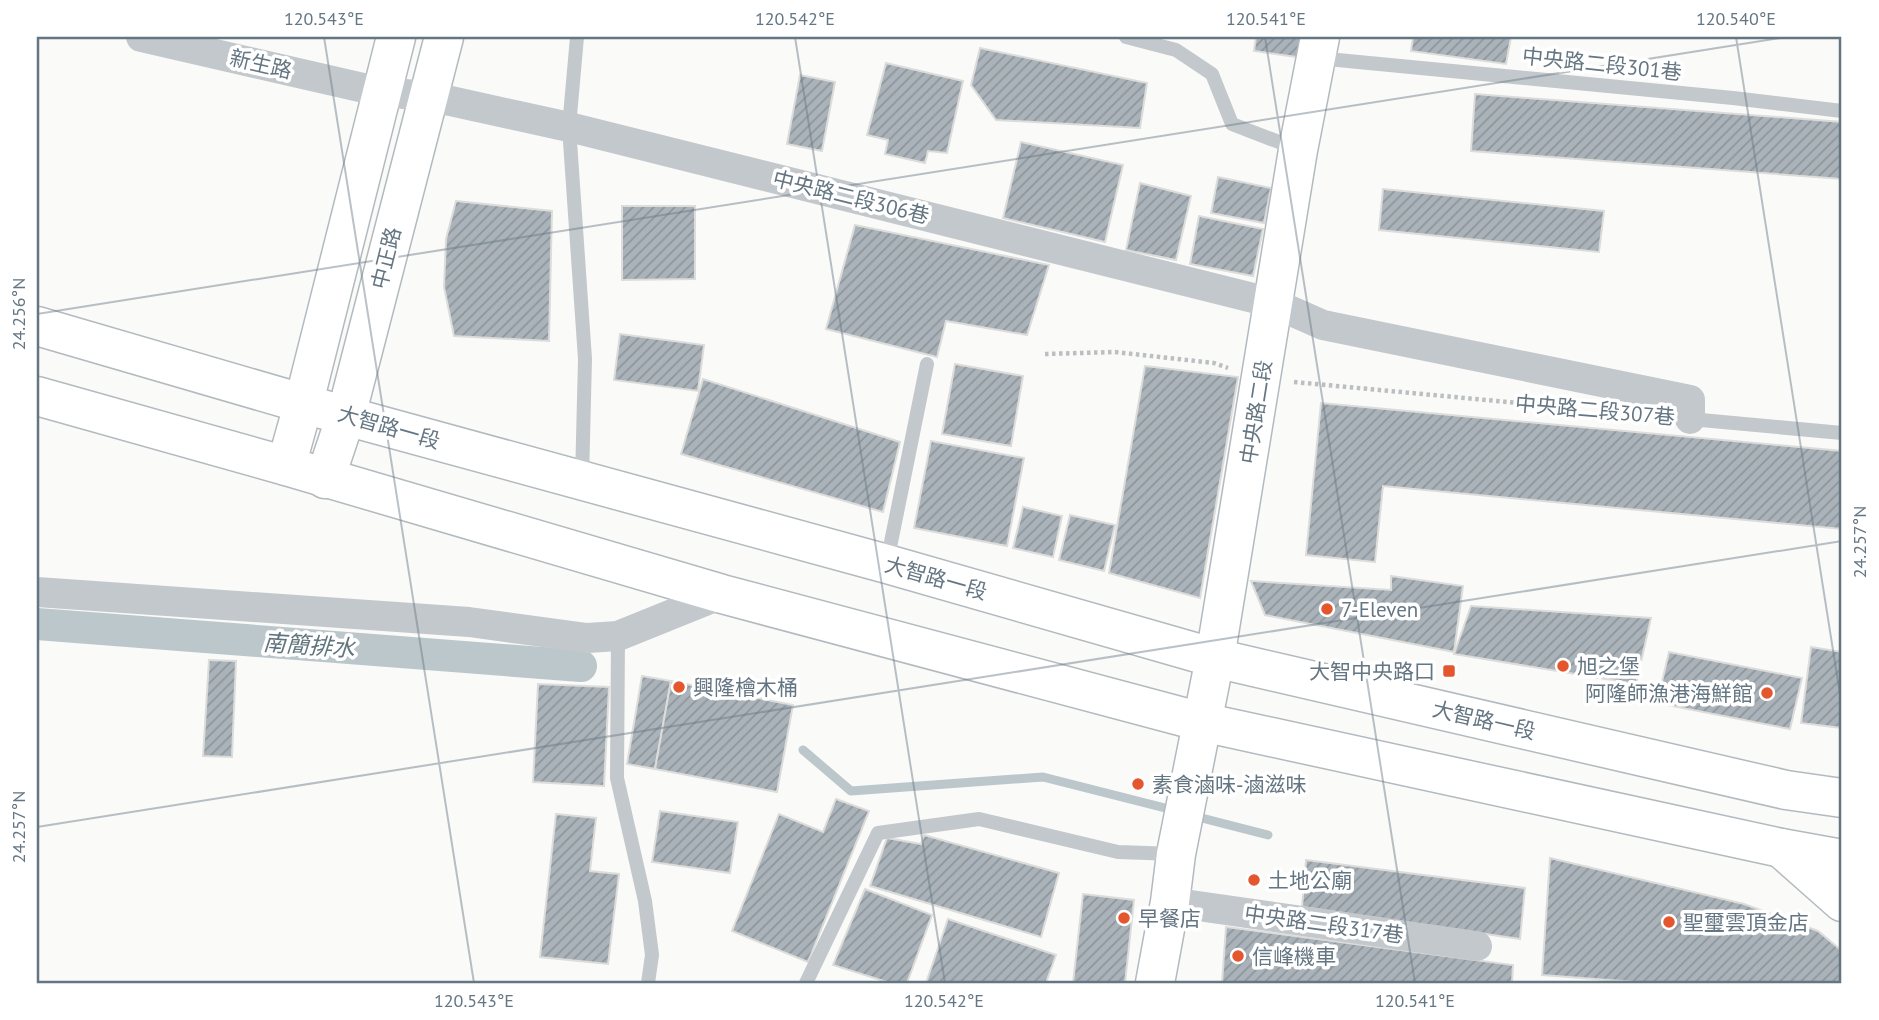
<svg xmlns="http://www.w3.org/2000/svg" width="1879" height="1020" viewBox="0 0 1879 1020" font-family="'PT Sans','Noto Sans TC',sans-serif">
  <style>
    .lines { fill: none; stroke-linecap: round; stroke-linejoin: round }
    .stream { stroke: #bbc7cb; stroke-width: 9 }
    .canal { stroke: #bbc7cb; stroke-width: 32 }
    .building { fill: url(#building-hatch); stroke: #dcdcda; stroke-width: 2 }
    .secondary-casing { stroke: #b3babf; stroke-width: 41 }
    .path { stroke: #bbbfc2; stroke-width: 4.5; stroke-dasharray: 3.5 3.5; stroke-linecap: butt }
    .lane { stroke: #c3c8cc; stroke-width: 14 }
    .street { stroke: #c3c8cc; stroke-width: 30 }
    .secondary { stroke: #fff; stroke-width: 38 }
    .ticks { fill: none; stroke: #657683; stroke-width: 2; stroke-opacity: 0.45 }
    .poi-dot { fill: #e4572e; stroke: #fff; stroke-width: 2.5 }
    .labels { text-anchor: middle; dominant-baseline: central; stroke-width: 7; stroke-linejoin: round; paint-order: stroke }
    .street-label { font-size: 21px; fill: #657683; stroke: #fff }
    .poi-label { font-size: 21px; fill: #657683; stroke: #fff; text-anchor: start }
    .water-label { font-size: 23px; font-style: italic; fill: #60757c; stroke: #fff }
    .neatline { fill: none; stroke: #657683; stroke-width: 2.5 }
    .ticks-label { font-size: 18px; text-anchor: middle; fill: #657683 }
  </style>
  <defs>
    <pattern id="building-hatch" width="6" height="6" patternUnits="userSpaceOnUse" patternTransform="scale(1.75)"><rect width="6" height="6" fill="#aab3b9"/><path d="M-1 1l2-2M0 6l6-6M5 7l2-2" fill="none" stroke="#8e969c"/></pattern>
  </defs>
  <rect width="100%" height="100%" fill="#fafaf8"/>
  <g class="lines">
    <!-- stream -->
    <g class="stream">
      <path d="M803 750 851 791 1043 777 1177 811"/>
      <path d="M1194 816 1268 835"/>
    </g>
    <!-- canal -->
    <path class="canal" d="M37 624 581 666"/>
  </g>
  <!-- building -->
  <g class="building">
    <path d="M1256 37H1307L1304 58 1254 51Z"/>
    <path d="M1413 37H1511L1506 64 1411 51Z"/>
    <path d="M980 48 1147 83 1140 128 996 120 971 85Z"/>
    <path d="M886 63 963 81 947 153 928 151 925 163 885 154 888 140 867 135Z"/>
    <path d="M800 75 835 82 822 151 787 144Z"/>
    <path d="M1475 94 1842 122V179L1471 151Z"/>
    <path d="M1021 142 1123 165 1105 242 1003 218Z"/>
    <path d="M1218 177 1271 188 1264 223 1211 213Z"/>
    <path d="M1140 183 1191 196 1176 260 1126 250Z"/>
    <path d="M1383 189 1604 211 1599 252 1379 230Z"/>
    <path d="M456 201 552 211 549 341 454 336 444 287 446 239Z"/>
    <path d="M622 206H695V279L622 280Z"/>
    <path d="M1199 216 1263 229 1253 276 1190 264Z"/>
    <path d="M855 225 1049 265 1027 335 946 321 937 357 826 329Z"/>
    <path d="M620 334 704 345 698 391 614 380Z"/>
    <path d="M955 364 1023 376 1011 446 942 434Z"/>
    <path d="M1145 366 1238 377 1200 598 1109 573Z"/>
    <path d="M703 379 900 442 883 512 681 454Z"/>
    <path d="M1321 403 1842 451V529L1383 486 1375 562 1306 555Z"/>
    <path d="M931 441 1024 458 1007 546 914 528Z"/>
    <path d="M1023 507 1062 516 1053 557 1013 548Z"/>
    <path d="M1070 515 1115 525 1104 571 1059 560Z"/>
    <path d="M1391 576 1463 586 1454 652 1265 615 1251 581 1391 590Z"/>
    <path d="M1471 606 1651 618 1636 684 1454 654Z"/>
    <path d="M1811 647 1842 652V728L1801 723Z"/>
    <path d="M1669 652 1802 678 1790 729 1657 703Z"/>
    <path d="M209 660 236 661 232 757 203 756Z"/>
    <path d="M642 676 671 681 655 769 627 764Z"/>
    <path d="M671 681 793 705 777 792 655 769Z"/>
    <path d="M538 684 609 687 604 786 533 782Z"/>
    <path d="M836 799 869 811 808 962 732 931 779 814 823 832Z"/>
    <path d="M660 811 738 822 730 873 652 862Z"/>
    <path d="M556 814 596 818 590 871 619 874 608 964 540 957Z"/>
    <path d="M924 835 1059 873 1041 937 870 886 887 838 921 844Z"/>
    <path d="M1550 858 1744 904 1818 931 1842 951V983H1649L1542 975Z"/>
    <path d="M1306 860 1525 888 1520 939 1302 907Z"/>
    <path d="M865 889 932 915 907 983H890L833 965Z"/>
    <path d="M1083 894 1134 900 1125 983H1073Z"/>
    <path d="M948 919 1056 955 1046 983H926Z"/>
    <path d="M1226 927 1513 965 1512 983H1222Z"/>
  </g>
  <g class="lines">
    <!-- secondary casing -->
    <g class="secondary-casing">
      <g id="secondary">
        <path d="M37 326 346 416 887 564 1215 658 1786 790 1842 798"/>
        <path d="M37 396 286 466 722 594 1202 722 1781 848 1842 859"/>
        <path d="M286 466 304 402 396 37"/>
        <path d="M325 479 346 416 444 37"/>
        <path d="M1781 848 1842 902"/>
        <path d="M1155 983 1170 902 1176 854 1215 658 1298 150 1320 37"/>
      </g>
    </g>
    <!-- path -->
    <g class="path">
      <path d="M1045 354 1115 352 1214 363 1228 368"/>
      <path d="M1294 382 1561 407"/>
    </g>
    <!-- lane -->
    <g class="lane">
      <path d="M577 37 569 127 585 359 582 479"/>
      <path d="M1126 37 1176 50 1212 74 1232 124 1297 149"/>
      <path d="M1317 58 1733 98 1842 111"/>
      <path d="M1690 419 1842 433"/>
      <path d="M887 562 927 364"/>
      <path d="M618 636 617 778 645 901 652 955 648 983"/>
      <path d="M806 983 878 833 979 819 1118 852 1175 854"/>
    </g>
    <!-- street -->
    <g class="street">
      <path d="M141 37 381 92 428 96 569 127 1273 303 1323 325 1690 400V419"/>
      <path d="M37 592 469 622 587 638 618 636 722 594"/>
      <path d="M1170 902 1477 946"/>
    </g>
    <!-- secondary -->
    <use href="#secondary" class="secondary"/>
  </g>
  <!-- ticks -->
  <path class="ticks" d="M324 37 474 983M795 37 945 983M1265 37 1415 983M1736 37 1842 707M37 314 1787 37M37 827 1842 541"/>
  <!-- markers -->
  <g class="poi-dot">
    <circle cx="1327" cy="609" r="7"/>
    <circle cx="1563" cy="666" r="7"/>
    <rect x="1442" y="664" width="14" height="14" rx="3.5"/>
    <circle cx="679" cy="687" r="7"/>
    <circle cx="1767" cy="693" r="7"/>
    <circle cx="1138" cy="784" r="7"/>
    <circle cx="1254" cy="880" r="7"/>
    <circle cx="1124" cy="918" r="7"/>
    <circle cx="1669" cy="922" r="7"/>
    <circle cx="1238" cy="956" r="7"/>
  </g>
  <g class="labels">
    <!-- street labels -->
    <g class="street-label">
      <text transform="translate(261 64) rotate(13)">新生路</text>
      <text transform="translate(1602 64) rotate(6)">中央路二段301巷</text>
      <text transform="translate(851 197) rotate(14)">中央路二段306巷</text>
      <text transform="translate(386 258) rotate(-76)">中正路</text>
      <text transform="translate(1595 410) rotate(5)">中央路二段307巷</text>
      <text transform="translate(1256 412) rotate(-81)">中央路二段</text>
      <text transform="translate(389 427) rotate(16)">大智路一段</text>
      <text transform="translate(936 578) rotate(16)">大智路一段</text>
      <text transform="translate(1484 720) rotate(13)">大智路一段</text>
      <text transform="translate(1324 924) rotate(8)">中央路二段317巷</text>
    </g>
    <!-- poi labels -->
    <g class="poi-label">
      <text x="1341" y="609">7-Eleven</text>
      <text x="1577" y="666">旭之堡</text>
      <text x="1435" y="671" text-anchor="end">大智中央路口</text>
      <text x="693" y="687">興隆檜木桶</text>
      <text x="1753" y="693" text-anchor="end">阿隆師漁港海鮮館</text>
      <text x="1152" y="784">素食滷味-滷滋味</text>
      <text x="1268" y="880">土地公廟</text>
      <text x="1138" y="918">早餐店</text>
      <text x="1683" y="922">聖璽雲頂金店</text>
      <text x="1252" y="956">信峰機車</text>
    </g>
    <!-- water labels -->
    <g class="water-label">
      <text transform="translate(309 645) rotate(4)">南簡排水</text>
    </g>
  </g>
  <!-- border -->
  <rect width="1879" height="1020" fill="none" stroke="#ffffff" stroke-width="77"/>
  <rect x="38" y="38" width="1802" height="944" class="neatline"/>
  <g class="ticks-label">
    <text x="324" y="25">120.543°E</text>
    <text x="795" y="25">120.542°E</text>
    <text x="1266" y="25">120.541°E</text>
    <text x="1736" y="25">120.540°E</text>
    <text transform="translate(19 314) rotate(-90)" y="6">24.256°N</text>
    <text transform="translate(1860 542) rotate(-90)" y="6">24.257°N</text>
    <text transform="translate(19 827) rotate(-90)" y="6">24.257°N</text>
    <text x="474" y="1007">120.543°E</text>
    <text x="944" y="1007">120.542°E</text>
    <text x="1415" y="1007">120.541°E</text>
  </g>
</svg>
